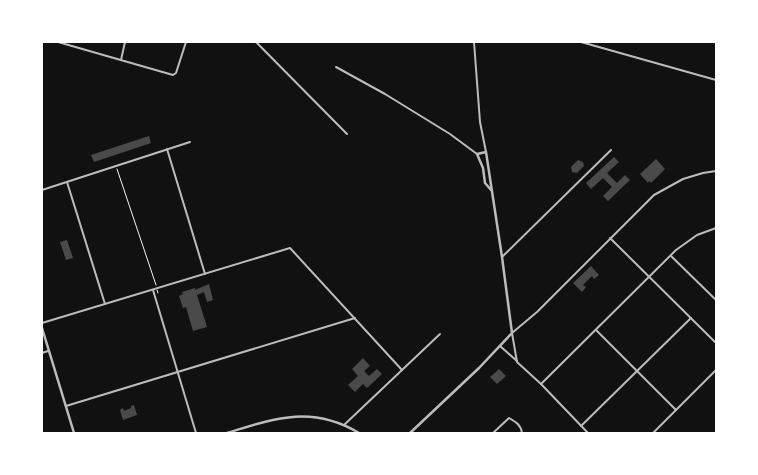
<svg xmlns="http://www.w3.org/2000/svg" width="758" height="475" viewBox="0 0 758 475" font-family="Mulish,sans-serif">
  <style>
    .building { fill: #4a4a4a }
    .lines { fill: none; stroke-linecap: round; stroke-linejoin: round }
    .path { stroke: #f5f5f5; stroke-width: 1 }
    .minor { stroke: #bcbcbc; stroke-width: 2 }
    .tertiary { stroke: #bcbcbc; stroke-width: 2.5 }
  </style>
  <rect width="100%" height="100%" fill="#111"/>
  <!-- building -->
  <g class="building">
    <path d="M149 136 151 143 94 162 91 155Z"/>
    <path d="M614 157 619 162 607 173 617 183 625 175 630 180 608 201 603 196 612 187 603 178 591 189 586 183Z"/>
    <path d="M656 159 665 169 651 183 649 181 648 183 640 174Z"/>
    <path d="M578 160 583 162 584 166 577 173 572 172 571 167Z"/>
    <path d="M67 240 73 258 66 260 60 242Z"/>
    <path d="M591 266 599 275 594 279 592 276 583 285 586 287 582 292 573 283Z"/>
    <path d="M209 284 213 300 207 302 204 292 197 295 207 327 193 331 186 307 183 308 179 296 183 294 182 292 195 288V290Z"/>
    <path d="M363 358 370 366 364 371 369 376 377 369 382 374 367 388 363 384 355 392 348 385 358 376 352 369Z"/>
    <path d="M499 369 506 376 497 384 490 377Z"/>
    <path d="M134 405 137 415 123 420 120 410 123 408 124 411 131 408V406Z"/>
  </g>
  <g class="lines">
    <!-- path -->
    <g class="path">
      <path d="M117 169 156 285"/>
      <path d="M157 290 158 293"/>
    </g>
    <!-- minor -->
    <g class="minor">
      <path d="M58 42 173 75 176 73 186 42"/>
      <path d="M256 42 347 134"/>
      <path d="M474 42 480 122 486 152"/>
      <path d="M581 42 716 80"/>
      <path d="M121 60 125 42"/>
      <path d="M336 67 385 94 450 134 477 154"/>
      <path d="M167 149 205 274"/>
      <path d="M67 182 105 304"/>
      <path d="M42 190 190 142"/>
      <path d="M610 238 716 343"/>
      <path d="M671 256 716 300"/>
      <path d="M502 257 611 150"/>
      <path d="M153 290 196 433"/>
      <path d="M42 323 290 248 402 370"/>
      <path d="M596 330 676 410"/>
      <path d="M500 346 517 361"/>
      <path d="M42 353 48 351"/>
      <path d="M541 384 676 250 697 235 716 228"/>
      <path d="M66 406 355 318"/>
      <path d="M344 425 440 334"/>
      <path d="M581 426 691 318"/>
      <path d="M493 433 509 418C516 422 521 425 522 433"/>
      <path d="M588 433 541 384 517 362 512 333 537 312 654 195 683 179 703 173 716 171"/>
      <path d="M653 433 716 370"/>
    </g>
    <!-- tertiary -->
    <g class="tertiary">
      <path d="M42 328 74 433"/>
      <path d="M227 433C275 418 312 405 359 433"/>
      <path d="M410 433 479 368 512 333 502 257 486 152 477 154 483 168 485 183 492 191"/>
    </g>
  </g>
  <!-- border -->
  <rect width="758" height="475" fill="none" stroke="#ffffff" stroke-width="86"/>
</svg>
